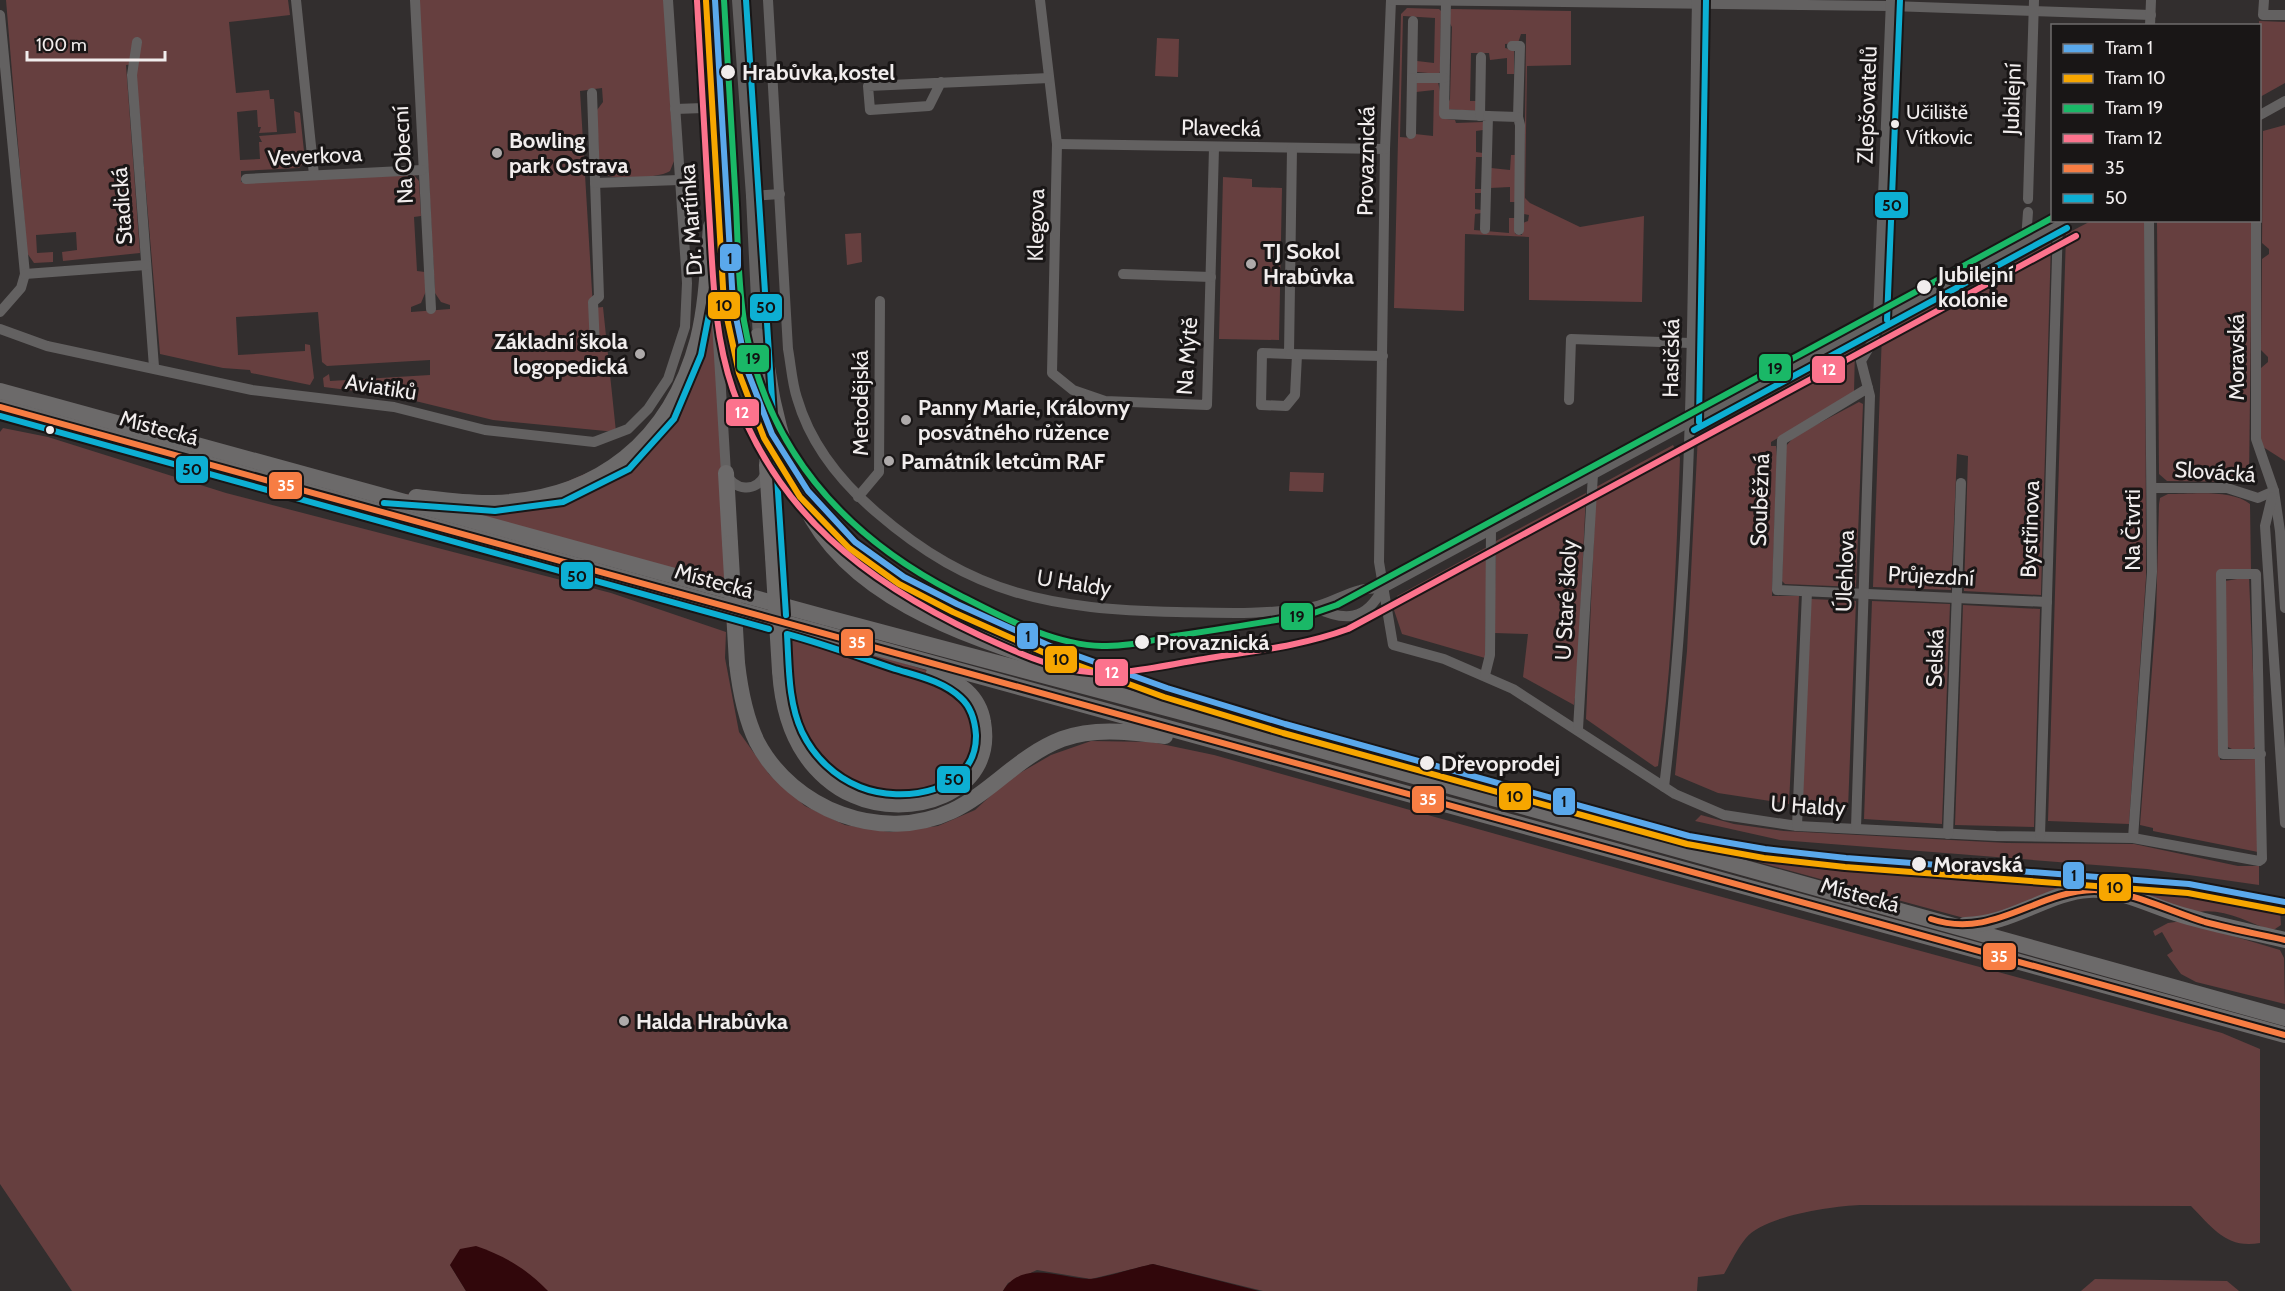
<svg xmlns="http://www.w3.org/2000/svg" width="2285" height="1291" viewBox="0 0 2285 1291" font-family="Cabin,sans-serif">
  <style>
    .green { fill: #663f3f }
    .water { fill: #31070b }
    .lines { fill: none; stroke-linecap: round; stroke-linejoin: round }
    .minor { stroke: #636161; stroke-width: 10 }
    .trunk { stroke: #6c6a6a; stroke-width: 16 }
    .trunk-bridge { stroke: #6c6a6a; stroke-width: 16 }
    .bus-1-casing { stroke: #191616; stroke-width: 10 }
    .bus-2-casing { stroke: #191616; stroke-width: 10 }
    .bus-1 { stroke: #f77d43; stroke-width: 6 }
    .bus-2 { stroke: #0dafd3; stroke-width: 6 }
    .tram-1-casing { stroke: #191616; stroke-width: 10 }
    .tram-2-casing { stroke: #191616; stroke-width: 10 }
    .tram-3-casing { stroke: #191616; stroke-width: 10 }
    .tram-4-casing { stroke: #191616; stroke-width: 10 }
    .tram-1 { stroke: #5aa8eb; stroke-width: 6 }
    .tram-2 { stroke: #f7a600; stroke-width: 6 }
    .tram-3 { stroke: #1ab867; stroke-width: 6 }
    .tram-4 { stroke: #fc738d; stroke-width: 6 }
    .stop-dot { fill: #f1eded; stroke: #191616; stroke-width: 2 }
    .poi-dot { fill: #aeaaaa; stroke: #191616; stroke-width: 2 }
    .labels { text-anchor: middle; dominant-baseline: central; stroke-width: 6; stroke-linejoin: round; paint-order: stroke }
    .bus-label { font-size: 20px; fill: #f1eded; stroke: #191616; text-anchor: start }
    .stop-label { font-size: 22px; font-weight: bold; fill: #f1eded; stroke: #191616; text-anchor: start }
    .street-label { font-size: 22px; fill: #f1eded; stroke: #191616 }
    .poi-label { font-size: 22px; font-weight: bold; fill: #f1eded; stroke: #191616; text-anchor: start }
    .line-badge { stroke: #191616; stroke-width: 2 }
    .badge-label { font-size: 16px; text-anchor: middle; font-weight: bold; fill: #fff }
    .pale-badge-label { font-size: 16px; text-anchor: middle; font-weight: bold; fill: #111 }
  </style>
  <rect width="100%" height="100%" fill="#322e2e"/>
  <!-- green -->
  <g class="green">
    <path d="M6 0H288L290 15 229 22 236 93 269 90 270 99H274L277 132 259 133 261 127H258L257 110 237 112 240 160 260 159 259 142H262L259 136 296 133 294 111 300 113 305 161 299 168 241 171V182L414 175 419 181 421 216 414 217 417 271 425 272 426 291 421 303 411 307V312L450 309V305L441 302 435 293 419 0H664L674 161 670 171C660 178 617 180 606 175L599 163 597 110 603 102 602 88 580 91 593 308 603 307 616 432 493 420 395 396 324 387 323 378 329 374 330 381 430 375V360L327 366 322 362 318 312 236 317 238 355 305 351V344L310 345 314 378 310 385 251 373 250 370 223 368 160 354 135 64 126 65 140 253 63 261 62 252 77 250 76 232 36 235 37 253 53 252V262L34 263 27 253Z"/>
    <path d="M1407 8 1439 9 1441 11 1440 71 1439 74 1417 72V61L1434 63 1435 18 1403 16 1400 137 1413 138 1415 134 1433 136 1434 90 1416 92 1417 83 1438 82 1446 119 1455 120 1456 123 1483 122V130L1476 131V152L1483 153V157H1476L1475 189H1482V193H1475V209L1482 210V213L1475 214 1474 230 1509 233V218H1515V234L1522 235 1523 223 1528 221 1529 215 1524 214 1526 34H1521L1518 43 1505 44V48L1514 50V74H1507V58L1490 60 1489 53H1471L1470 101H1477L1476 111 1446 109 1450 99 1452 27 1448 20 1451 9 1571 11V65L1527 66 1525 198 1530 203 1580 227 1644 216 1642 302 1529 300V237L1465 234 1464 311 1394 308 1401 14Z"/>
    <path d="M2259 21 2285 22V83L2260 97Z"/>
    <path d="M1157 38 1179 39 1178 77 1155 76Z"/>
    <path d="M2285 125V461L2260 445 2261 368 2268 362V357L2261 350 2262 259 2269 254V249L2262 243 2263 131Z"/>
    <path d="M1511 155H1516L1515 202H1510V187L1490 188 1491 168 1510 170Z"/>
    <path d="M1223 177 1252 179V187L1282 188 1279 340 1219 339Z"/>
    <path d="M2091 221H2145L2146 577 2129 824 2048 821 2066 234Z"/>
    <path d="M2157 221H2252L2249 482 2167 481 2159 474Z"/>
    <path d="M711 226 733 591 368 492 522 501 631 454 693 356Z"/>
    <path d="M861 233 862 262 847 265 845 234Z"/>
    <path d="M2051 242 2041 595 1964 591 1968 456 1957 454 1951 590 1873 587 1882 332 1932 306 1937 307Z"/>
    <path d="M1855 348 1854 393 1771 442V446H1776L1777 457 1772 596H1799L1789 804 1718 793 1675 775 1687 651 1698 435Z"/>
    <path d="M1859 402 1863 404 1856 587 1785 584 1782 581 1785 447 1795 436Z"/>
    <path d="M3 428 48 437 226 493 611 593 726 632 725 658 739 732 769 774 805 806 845 825 890 832 938 826 975 810 1008 780 1051 755 1091 741 1152 742 1214 755 1656 879 2222 1033 2260 1049V1243C2226 1249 2213 1228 2191 1206L1860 1205C1833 1206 1763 1216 1746 1238 1737 1249 1731 1262 1724 1274L1698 1277 1697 1291H1263L1153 1264 1091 1279 1037 1270 1008 1283 1003 1291H546L450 1265 466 1291H72L0 1184V432Z"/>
    <path d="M1673 445 1680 458C1676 561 1673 664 1658 766L1655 767 1586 719 1596 487Z"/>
    <path d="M1290 472 1324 473 1323 492 1289 491Z"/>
    <path d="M1586 493 1577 683 1574 705 1523 677 1528 634 1494 633 1496 541Z"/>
    <path d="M2168 494C2191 494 2232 489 2250 504L2251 570 2219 571 2220 760 2256 759 2258 852 2153 831V828L2140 825 2156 617 2159 504 2160 498Z"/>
    <path d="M1487 547 1485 658 1402 634 1394 610 1397 596Z"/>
    <path d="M2249 577 2256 746 2253 749H2232L2226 746 2225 581Z"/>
    <path d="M1811 599 1856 601 1848 809 1802 804Z"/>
    <path d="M1872 601 1950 604 1942 824 1864 819Z"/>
    <path d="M1963 605 2040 609 2034 827 1955 825Z"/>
    <path d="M778 622 943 676 967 690 985 744 942 796 862 799 798 744Z"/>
    <path d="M1701 815 1734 824 1784 831 2007 843 2134 844 2238 866H2259V885L2147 869 1780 840 1695 821Z"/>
    <path d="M1718 845 1772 854 2142 884 2228 896 2280 909 2281 925 2272 931C2248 922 2220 906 2194 913L2116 887 1975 921 1717 851Z"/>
    <path d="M2182 921 2280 950 2284 958 2285 1004 2196 982 2181 974 2167 955 2173 951 2162 932 2155 936 2153 931 2168 923Z"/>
    <path d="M2095 1279 2227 1281 2239 1291H2081Z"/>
  </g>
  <!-- water -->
  <g class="water">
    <path d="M476 1246C505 1256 527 1269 548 1291H466L450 1265 460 1249Z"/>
    <path d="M1153 1264 1259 1291H1003C1022 1259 1060 1278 1089 1279 1101 1279 1137 1267 1153 1264Z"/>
  </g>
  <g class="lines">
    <!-- minor -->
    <g class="minor">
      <path d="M296 0 314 175"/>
      <path d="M415 0 431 309"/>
      <path d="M697 0 711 230"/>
      <path d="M737 0 751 196 758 341"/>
      <path d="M768 0 788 349C791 365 792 383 797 398 810 443 841 482 876 512 973 596 1052 609 1177 612 1222 613 1269 615 1313 607 1329 604 1344 594 1360 590 1367 588 1375 589 1383 588L2063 220"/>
      <path d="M1040 0 1057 144 1052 373 1073 390 1105 401 1207 405 1214 148"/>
      <path d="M1391 0 1385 149 1379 562 1393 645 1444 659 1513 689 1675 794 1724 815 1797 826 1996 836 2133 838 2259 861 2262 859 2256 574H2221L2223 754H2261"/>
      <path d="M1391 0 1891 6 2151 15"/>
      <path d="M2264 0 2263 15H2285"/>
      <path d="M1446 1 1444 114 1488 116 1485 229"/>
      <path d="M0 15 25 274 21 288 0 312"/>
      <path d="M1413 21 1412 78H1444"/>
      <path d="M2150 26 2151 0"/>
      <path d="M137 42 132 75 154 367"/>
      <path d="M1512 46H1520L1518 117"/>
      <path d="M941 82 929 106 870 110 868 86 1049 78"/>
      <path d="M592 93 599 297 593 302 595 347"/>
      <path d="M675 109 704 108"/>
      <path d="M2260 115 2285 101"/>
      <path d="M1480 116 1481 57"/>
      <path d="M1488 116 1518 117 1520 125 1519 230"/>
      <path d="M1411 134 1412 78"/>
      <path d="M1057 144 1385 149"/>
      <path d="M1292 148 1289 354 1262 353 1261 405 1286 406 1295 395 1297 355"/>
      <path d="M246 179 422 170"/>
      <path d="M595 183 679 180"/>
      <path d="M751 196 780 194"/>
      <path d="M2028 199 2034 0"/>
      <path d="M2256 220V439L2274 491 2280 531 2285 608"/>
      <path d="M2026 240 2028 212"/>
      <path d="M714 273 726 473C734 491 756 493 765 475L760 365"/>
      <path d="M25 274 146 265"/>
      <path d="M1123 274 1211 277"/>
      <path d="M0 329 47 346 252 390 394 407 485 430 594 442 628 429 648 409 668 379 685 327 687 283 668 0"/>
      <path d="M1290 354 1383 356"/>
      <path d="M1868 388 1782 440 1777 590 2047 602"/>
      <path d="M1569 400 1571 339 1691 343"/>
      <path d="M2152 488H2227L2258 498 2274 491"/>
      <path d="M858 497 879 472 880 301"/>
      <path d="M2272 497 2265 526 2285 823"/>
      <path d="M1314 607C1345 622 1366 621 1383 588"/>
      <path d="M1485 675 1490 655 1491 529"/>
      <path d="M1578 729 1593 474"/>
      <path d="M1664 787C1696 526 1692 262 1697 0"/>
      <path d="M1797 826 1807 592"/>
      <path d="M1856 828 1870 396 1861 361 1873 341 1878 320 1891 0"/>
      <path d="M1948 834 1961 483"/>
      <path d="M2040 836 2058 223"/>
      <path d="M2133 838 2152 572 2149 220"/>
    </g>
    <!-- trunk -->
    <g class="trunk">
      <path d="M758 336C768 360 768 378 773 402 780 434 790 467 802 498 849 611 1001 645 1104 681"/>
      <path d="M0 391 824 617 1223 723 2285 1018"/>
      <path d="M0 407 2285 1035"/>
      <path d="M767 465 773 557"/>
      <path d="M726 473 730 543"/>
      <path d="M416 497C442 500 468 504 494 503 599 499 671 441 698 339 707 303 708 263 711 226"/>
      <path d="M737 663C740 690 745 717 757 742 793 810 881 844 952 811 992 792 1018 756 1062 739 1095 727 1130 732 1165 736"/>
      <path d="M780 671C782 701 788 729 805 754 816 771 834 787 853 795 908 820 996 795 983 722 979 696 958 681 934 673"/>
      <path d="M1965 925C2010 925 2049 892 2089 890 2120 888 2153 907 2182 915 2216 925 2251 932 2285 940"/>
    </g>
    <!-- trunk-bridge -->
    <g class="trunk-bridge">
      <path d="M730 543 737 663"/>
      <path d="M773 557 780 671"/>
    </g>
    <!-- bus-1 casing -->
    <g class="bus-1-casing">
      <g id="bus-1">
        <path d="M0 407 2285 1035"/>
        <path d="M1931 919C1993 940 2036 891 2094 890 2128 890 2172 912 2205 922 2231 929 2258 934 2285 940"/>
      </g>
    </g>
    <!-- bus-2 casing -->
    <g class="bus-2-casing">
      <g id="bus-2">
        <path d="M746 0 786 615"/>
        <path d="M1887 320 1900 0"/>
        <path d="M0 416 769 629"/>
        <path d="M1699 422 1706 0"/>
        <path d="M1694 430 2067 228"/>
        <path d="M384 503 495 511 563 502 629 469 674 419 701 355 715 283 719 207 706 0"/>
        <path d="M787 634C824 644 859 657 895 669 918 676 943 681 961 698 971 707 975 721 976 735 977 793 902 804 860 787 835 777 814 757 802 732 788 702 789 666 787 634Z"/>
      </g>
    </g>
    <!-- bus-1 -->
    <use href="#bus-1" class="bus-1"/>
    <!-- bus-2 -->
    <use href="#bus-2" class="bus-2"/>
    <!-- tram-1 casing -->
    <g class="tram-1-casing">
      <path id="tram-1" d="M715 0 733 303 747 370 772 434 808 491 855 542 904 577 957 604 1050 646 1167 688 1285 724 1689 836 1765 849 1846 858 2189 884 2285 902"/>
    </g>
    <!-- tram-2 casing -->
    <g class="tram-2-casing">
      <path id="tram-2" d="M706 1 724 304 739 373 764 438 800 497 849 548 899 584 953 612 1047 654 1164 697 1283 733 1687 844 1764 858 1845 867 2188 893 2283 911"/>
    </g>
    <!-- tram-3 casing -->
    <g class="tram-3-casing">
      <path id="tram-3" d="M724 0C728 68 732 137 736 205 738 244 738 283 744 321 766 448 842 535 955 593 999 615 1051 645 1102 646 1127 647 1152 640 1175 636 1221 629 1266 622 1311 614L1337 605 2052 218"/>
    </g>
    <!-- tram-4 casing -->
    <g class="tram-4-casing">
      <path id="tram-4" d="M697 1C701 71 705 141 709 211 713 271 713 332 733 390 776 513 866 582 979 635 1012 650 1045 666 1080 671 1121 677 1164 665 1204 659 1253 651 1302 646 1348 629L2076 236"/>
    </g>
    <!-- tram-1 -->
    <use href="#tram-1" class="tram-1"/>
    <!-- tram-2 -->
    <use href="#tram-2" class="tram-2"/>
    <!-- tram-3 -->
    <use href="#tram-3" class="tram-3"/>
    <!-- tram-4 -->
    <use href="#tram-4" class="tram-4"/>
  </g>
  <!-- markers -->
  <g class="stop-dot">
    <circle cx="728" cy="72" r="8"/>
    <circle cx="1895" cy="124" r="5"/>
    <circle cx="1924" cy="287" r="8"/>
    <circle cx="50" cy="430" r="5"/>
    <circle cx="1142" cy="642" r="8"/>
    <circle cx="1427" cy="763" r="8"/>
    <circle cx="1919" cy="864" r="8"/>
  </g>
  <g class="poi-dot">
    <circle cx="497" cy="153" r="6"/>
    <circle cx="1251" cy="264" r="6"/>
    <circle cx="640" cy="354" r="6"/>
    <circle cx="906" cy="420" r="6"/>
    <circle cx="889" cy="461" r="6"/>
    <circle cx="624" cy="1021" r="6"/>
  </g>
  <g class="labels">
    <!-- bus labels -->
    <g class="bus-label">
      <text x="1906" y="112">Učiliště<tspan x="1906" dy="25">Vítkovic</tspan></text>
    </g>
    <!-- stop labels -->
    <g class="stop-label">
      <text x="742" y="72">Hrabůvka,kostel</text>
      <text x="1938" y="274">Jubilejní<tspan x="1938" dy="25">kolonie</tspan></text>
      <text x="1156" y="642">Provaznická</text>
      <text x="1441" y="763">Dřevoprodej</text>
      <text x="1933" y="864">Moravská</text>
    </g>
    <!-- street labels -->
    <g class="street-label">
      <text transform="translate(2012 99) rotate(-88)">Jubilejní</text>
      <text transform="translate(1867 105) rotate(-88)">Zlepšovatelů</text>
      <text transform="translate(1221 128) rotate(1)">Plavecká</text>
      <text transform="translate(403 155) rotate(-93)">Na Obecní</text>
      <text transform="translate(315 156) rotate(-3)">Veverkova</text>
      <text transform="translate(1366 161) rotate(-89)">Provaznická</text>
      <text transform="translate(122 206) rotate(-94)">Stadická</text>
      <text transform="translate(691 220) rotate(-94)">Dr. Martínka</text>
      <text transform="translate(1036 225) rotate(-89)">Klegova</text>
      <text transform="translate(1187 356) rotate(-86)">Na Mýtě</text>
      <text transform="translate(2236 357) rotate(-90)">Moravská</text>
      <text transform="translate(1671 358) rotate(-89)">Hasičská</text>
      <text transform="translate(381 387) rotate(9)">Aviatiků</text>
      <text transform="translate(860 403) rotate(-90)">Metodějská</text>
      <text transform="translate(159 428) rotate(15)">Místecká</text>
      <text transform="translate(2215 472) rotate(4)">Slovácká</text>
      <text transform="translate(1760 500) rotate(-88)">Souběžná</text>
      <text transform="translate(2030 529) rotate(-88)">Bystřinova</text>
      <text transform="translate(2132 530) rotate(-90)">Na Čtvrti</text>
      <text transform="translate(1845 571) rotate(-88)">Úlehlova</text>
      <text transform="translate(1931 576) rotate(3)">Průjezdní</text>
      <text transform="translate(714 581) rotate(15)">Místecká</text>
      <text transform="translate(1074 583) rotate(9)">U Haldy</text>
      <text transform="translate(1566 600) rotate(-87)">U Staré školy</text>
      <text transform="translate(1935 658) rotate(-88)">Selská</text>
      <text transform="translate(1808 806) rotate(4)">U Haldy</text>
      <text transform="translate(1860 895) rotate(15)">Místecká</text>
    </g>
    <!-- poi labels -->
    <g class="poi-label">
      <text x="509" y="140">Bowling<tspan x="509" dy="25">park Ostrava</tspan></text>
      <text x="1263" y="251">TJ Sokol<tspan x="1263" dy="25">Hrabůvka</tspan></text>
      <text x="628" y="341" text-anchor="end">Základní škola<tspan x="628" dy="25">logopedická</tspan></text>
      <text x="918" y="407">Panny Marie, Královny<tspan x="918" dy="25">posvátného růžence</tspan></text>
      <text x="901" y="461">Památník letcům RAF</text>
      <text x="636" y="1021">Halda Hrabůvka</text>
    </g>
  </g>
  <g class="line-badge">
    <rect x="1874" y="191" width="35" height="28" rx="6" fill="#0dafd3"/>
    <rect x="719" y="243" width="23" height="29" rx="6" fill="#5aa8eb"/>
    <rect x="707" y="291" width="34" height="29" rx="6" fill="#f7a600"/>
    <rect x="749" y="293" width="34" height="29" rx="6" fill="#0dafd3"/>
    <rect x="736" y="344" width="34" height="29" rx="6" fill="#1ab867"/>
    <rect x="1758" y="353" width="34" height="29" rx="6" fill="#1ab867"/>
    <rect x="1811" y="355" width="35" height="29" rx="6" fill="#fc738d"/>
    <rect x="725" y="398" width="35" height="29" rx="6" fill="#fc738d"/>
    <rect x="175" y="455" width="34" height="29" rx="6" fill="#0dafd3"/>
    <rect x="268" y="471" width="35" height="29" rx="6" fill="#f77d43"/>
    <rect x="560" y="561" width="34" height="29" rx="6" fill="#0dafd3"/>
    <rect x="1280" y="602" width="34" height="29" rx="6" fill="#1ab867"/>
    <rect x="1016" y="622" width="23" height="28" rx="6" fill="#5aa8eb"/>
    <rect x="840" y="628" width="34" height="29" rx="6" fill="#f77d43"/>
    <rect x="1044" y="645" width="34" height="29" rx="6" fill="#f7a600"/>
    <rect x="1094" y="658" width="35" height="29" rx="6" fill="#fc738d"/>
    <rect x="936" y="765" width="35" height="29" rx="6" fill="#0dafd3"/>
    <rect x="1498" y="782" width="34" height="29" rx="6" fill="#f7a600"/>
    <rect x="1411" y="785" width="34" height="29" rx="6" fill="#f77d43"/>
    <rect x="1552" y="787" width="24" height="29" rx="6" fill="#5aa8eb"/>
    <rect x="2062" y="861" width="23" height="29" rx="6" fill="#5aa8eb"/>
    <rect x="2098" y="873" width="34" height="29" rx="6" fill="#f7a600"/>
    <rect x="1982" y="942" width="35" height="29" rx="6" fill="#f77d43"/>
  </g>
  <g class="badge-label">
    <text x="1829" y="375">12</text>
    <text x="742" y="418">12</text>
    <text x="286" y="491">35</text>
    <text x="857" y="648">35</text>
    <text x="1112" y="678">12</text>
    <text x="1428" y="805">35</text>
    <text x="1999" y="962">35</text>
  </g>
  <g class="pale-badge-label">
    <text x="1892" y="211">50</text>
    <text x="730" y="264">1</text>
    <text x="724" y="311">10</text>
    <text x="766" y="313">50</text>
    <text x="753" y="364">19</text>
    <text x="1775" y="374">19</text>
    <text x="192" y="475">50</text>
    <text x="577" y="582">50</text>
    <text x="1297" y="622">19</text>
    <text x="1028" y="642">1</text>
    <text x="1061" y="665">10</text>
    <text x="954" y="785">50</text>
    <text x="1515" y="802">10</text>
    <text x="1564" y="807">1</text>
    <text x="2074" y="881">1</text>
    <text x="2115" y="893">10</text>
  </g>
  <!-- legend -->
  <rect x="2051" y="24" width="210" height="198" fill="#191616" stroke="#6f6c6c" stroke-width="1.5"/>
  <rect x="2063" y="44" width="30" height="9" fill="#5aa8eb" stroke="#6f6c6c" stroke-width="1.5"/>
  <text x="2105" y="54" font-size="18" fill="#f1eded">Tram 1</text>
  <rect x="2063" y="74" width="30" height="9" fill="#f7a600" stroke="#6f6c6c" stroke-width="1.5"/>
  <text x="2105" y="84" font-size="18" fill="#f1eded">Tram 10</text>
  <rect x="2063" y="104" width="30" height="9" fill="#1ab867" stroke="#6f6c6c" stroke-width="1.5"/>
  <text x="2105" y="114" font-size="18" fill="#f1eded">Tram 19</text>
  <rect x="2063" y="134" width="30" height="9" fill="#fc738d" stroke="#6f6c6c" stroke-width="1.5"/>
  <text x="2105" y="144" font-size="18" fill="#f1eded">Tram 12</text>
  <rect x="2063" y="164" width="30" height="9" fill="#f77d43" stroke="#6f6c6c" stroke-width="1.5"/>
  <text x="2105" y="174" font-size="18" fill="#f1eded">35</text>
  <rect x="2063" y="194" width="30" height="9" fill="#0dafd3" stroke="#6f6c6c" stroke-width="1.5"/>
  <text x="2105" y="204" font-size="18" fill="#f1eded">50</text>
  <!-- scale -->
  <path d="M27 51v9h138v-9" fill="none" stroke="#f1eded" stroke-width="3"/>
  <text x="36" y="51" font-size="18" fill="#f1eded" stroke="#191616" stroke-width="4.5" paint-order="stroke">100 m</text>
</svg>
